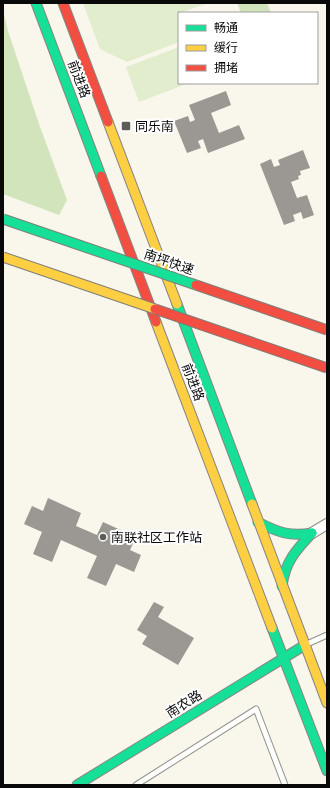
<svg xmlns="http://www.w3.org/2000/svg" width="330" height="788" viewBox="0 0 330 788" font-family="Lora,'Noto Sans SC',serif">
  <style>
    .green { fill: #e1edcd }
    .forest { fill: #d1e4bb }
    .building { fill: #9b9893 }
    .lines { fill: none; stroke-linecap: round; stroke-linejoin: round }
    .lane-casing { stroke: #91908b; stroke-width: 7 }
    .street-casing { stroke: #91908b; stroke-width: 12 }
    .fast-casing { stroke: #888682; stroke-width: 11 }
    .slow-casing { stroke: #888682; stroke-width: 11 }
    .jam-casing { stroke: #888682; stroke-width: 11 }
    .lane { stroke: #fefefc; stroke-width: 5 }
    .street { stroke: #fefefc; stroke-width: 10 }
    .fast { stroke: #16e098; stroke-width: 9 }
    .slow { stroke: #ffcf43; stroke-width: 9 }
    .jam { stroke: #f24e42; stroke-width: 9 }
    .fast-bridge-casing { stroke: #7e7d78; stroke-width: 11; stroke-linecap: butt }
    .slow-bridge-casing { stroke: #7e7d78; stroke-width: 11; stroke-linecap: butt }
    .jam-bridge-casing { stroke: #7e7d78; stroke-width: 11; stroke-linecap: butt }
    .fast-bridge { stroke: #16e098; stroke-width: 9 }
    .slow-bridge { stroke: #ffcf43; stroke-width: 9 }
    .jam-bridge { stroke: #f24e42; stroke-width: 9 }
    .poi-dot { fill: #5d5c58; stroke: #fff; stroke-width: 1.5 }
    .labels { text-anchor: middle; dominant-baseline: central; stroke-width: 4; stroke-linejoin: round; paint-order: stroke }
    .street-label { font-size: 13px; fill: #090909; stroke: #fff }
    .poi-label { font-size: 13px; fill: #090909; stroke: #fff; text-anchor: start }
  </style>
  <rect width="100%" height="100%" fill="#f9f6ec"/>
  <!-- green -->
  <g class="green">
    <path d="M83 3H205V4L183 12 184 13H179V42L127 62 100 49Z"/>
    <path d="M179 47V83H189L139 102 126 67Z"/>
  </g>
  <!-- forest -->
  <g class="forest">
    <path d="M237 3H267L271 13H241Z"/>
    <path d="M3 10 8 31 39 124 67 200 59 215 3 194Z"/>
  </g>
  <!-- building -->
  <g class="building">
    <path d="M226 91 231 105 211 113 219 133 239 125 245 139 208 153 203 139 198 141 201 148 187 153 174 121 188 116 190 122 195 120 189 105Z"/>
    <path d="M303 150 310 168 300 171 301 175 298 176 299 179 291 182 297 198 307 195 314 215 303 219 301 212 293 215 295 221 284 225 260 164 271 159 274 167 280 165 278 160Z"/>
    <path d="M48 498 81 513 76 526 97 535 103 522 136 537 130 550 141 555 134 572 116 564 106 586 87 578 97 556 61 540 52 562 33 554 42 532 24 524 32 506 43 511Z"/>
    <path d="M154 602 164 607 158 617 194 638 178 665 142 644 147 636 137 630Z"/>
  </g>
  <g class="lines">
    <!-- lane casing -->
    <g class="lane-casing">
      <g id="lane">
        <path d="M307 644 327 635"/>
        <path d="M136 785 256 709 285 785"/>
      </g>
    </g>
    <!-- street casing -->
    <g class="street-casing">
      <path id="street" d="M312 533 327 524"/>
    </g>
    <!-- fast casing -->
    <g class="fast-casing">
      <g id="fast">
        <path d="M36 3 101 176"/>
        <path d="M177 304 252 504"/>
        <path d="M258 522C277 532 290 537 312 533"/>
        <path d="M282 586C285 562 296 550 312 533"/>
        <path d="M272 628 327 771"/>
        <path d="M77 785 305 645"/>
      </g>
    </g>
    <!-- slow casing -->
    <g class="slow-casing">
      <g id="slow">
        <path d="M108 122 177 304"/>
        <path d="M156 322 272 628"/>
        <path d="M252 504 327 703"/>
      </g>
    </g>
    <!-- jam casing -->
    <g class="jam-casing">
      <g id="jam">
        <path d="M63 3 108 122"/>
        <path d="M101 176 156 322"/>
      </g>
    </g>
    <!-- lane -->
    <use href="#lane" class="lane"/>
    <!-- street -->
    <use href="#street" class="street"/>
    <!-- fast -->
    <use href="#fast" class="fast"/>
    <!-- slow -->
    <use href="#slow" class="slow"/>
    <!-- jam -->
    <use href="#jam" class="jam"/>
    <!-- fast-bridge casing -->
    <g class="fast-bridge-casing">
      <path id="fast-bridge" d="M3 219 196 285"/>
    </g>
    <!-- slow-bridge casing -->
    <g class="slow-bridge-casing">
      <path id="slow-bridge" d="M3 257 155 309"/>
    </g>
    <!-- jam-bridge casing -->
    <g class="jam-bridge-casing">
      <g id="jam-bridge">
        <path d="M196 285 327 330"/>
        <path d="M155 309 327 368"/>
      </g>
    </g>
    <!-- fast-bridge -->
    <use href="#fast-bridge" class="fast-bridge"/>
    <!-- slow-bridge -->
    <use href="#slow-bridge" class="slow-bridge"/>
    <!-- jam-bridge -->
    <use href="#jam-bridge" class="jam-bridge"/>
  </g>
  <!-- markers -->
  <g class="poi-dot">
    <rect x="121" y="121" width="10" height="10" rx="2"/>
    <circle cx="103" cy="537" r="4"/>
  </g>
  <g class="labels">
    <!-- street labels -->
    <g class="street-label">
      <text transform="translate(79 79) rotate(69)">前进路</text>
      <text transform="translate(169 262) rotate(19)">南坪快速</text>
      <text transform="translate(193 382) rotate(69)">前进路</text>
      <text transform="translate(184 704) rotate(-32)">南农路</text>
    </g>
    <!-- poi labels -->
    <g class="poi-label">
      <text x="135" y="126">同乐南</text>
      <text x="111" y="537">南联社区工作站</text>
    </g>
  </g>
  <!-- border -->
  <rect width="330" height="788" fill="none" stroke="#090909" stroke-width="8"/>
  <!-- legend -->
  <rect x="178" y="12" width="140" height="72" fill="#ffffff" stroke="#9d9d9d"/>
  <rect x="186" y="25" width="20" height="6" fill="#16e098" stroke="#9d9d9d"/>
  <text x="214" y="32" font-size="12" fill="#090909">畅通</text>
  <rect x="186" y="45" width="20" height="6" fill="#ffcf43" stroke="#9d9d9d"/>
  <text x="214" y="52" font-size="12" fill="#090909">缓行</text>
  <rect x="186" y="65" width="20" height="6" fill="#f24e42" stroke="#9d9d9d"/>
  <text x="214" y="72" font-size="12" fill="#090909">拥堵</text>
</svg>
